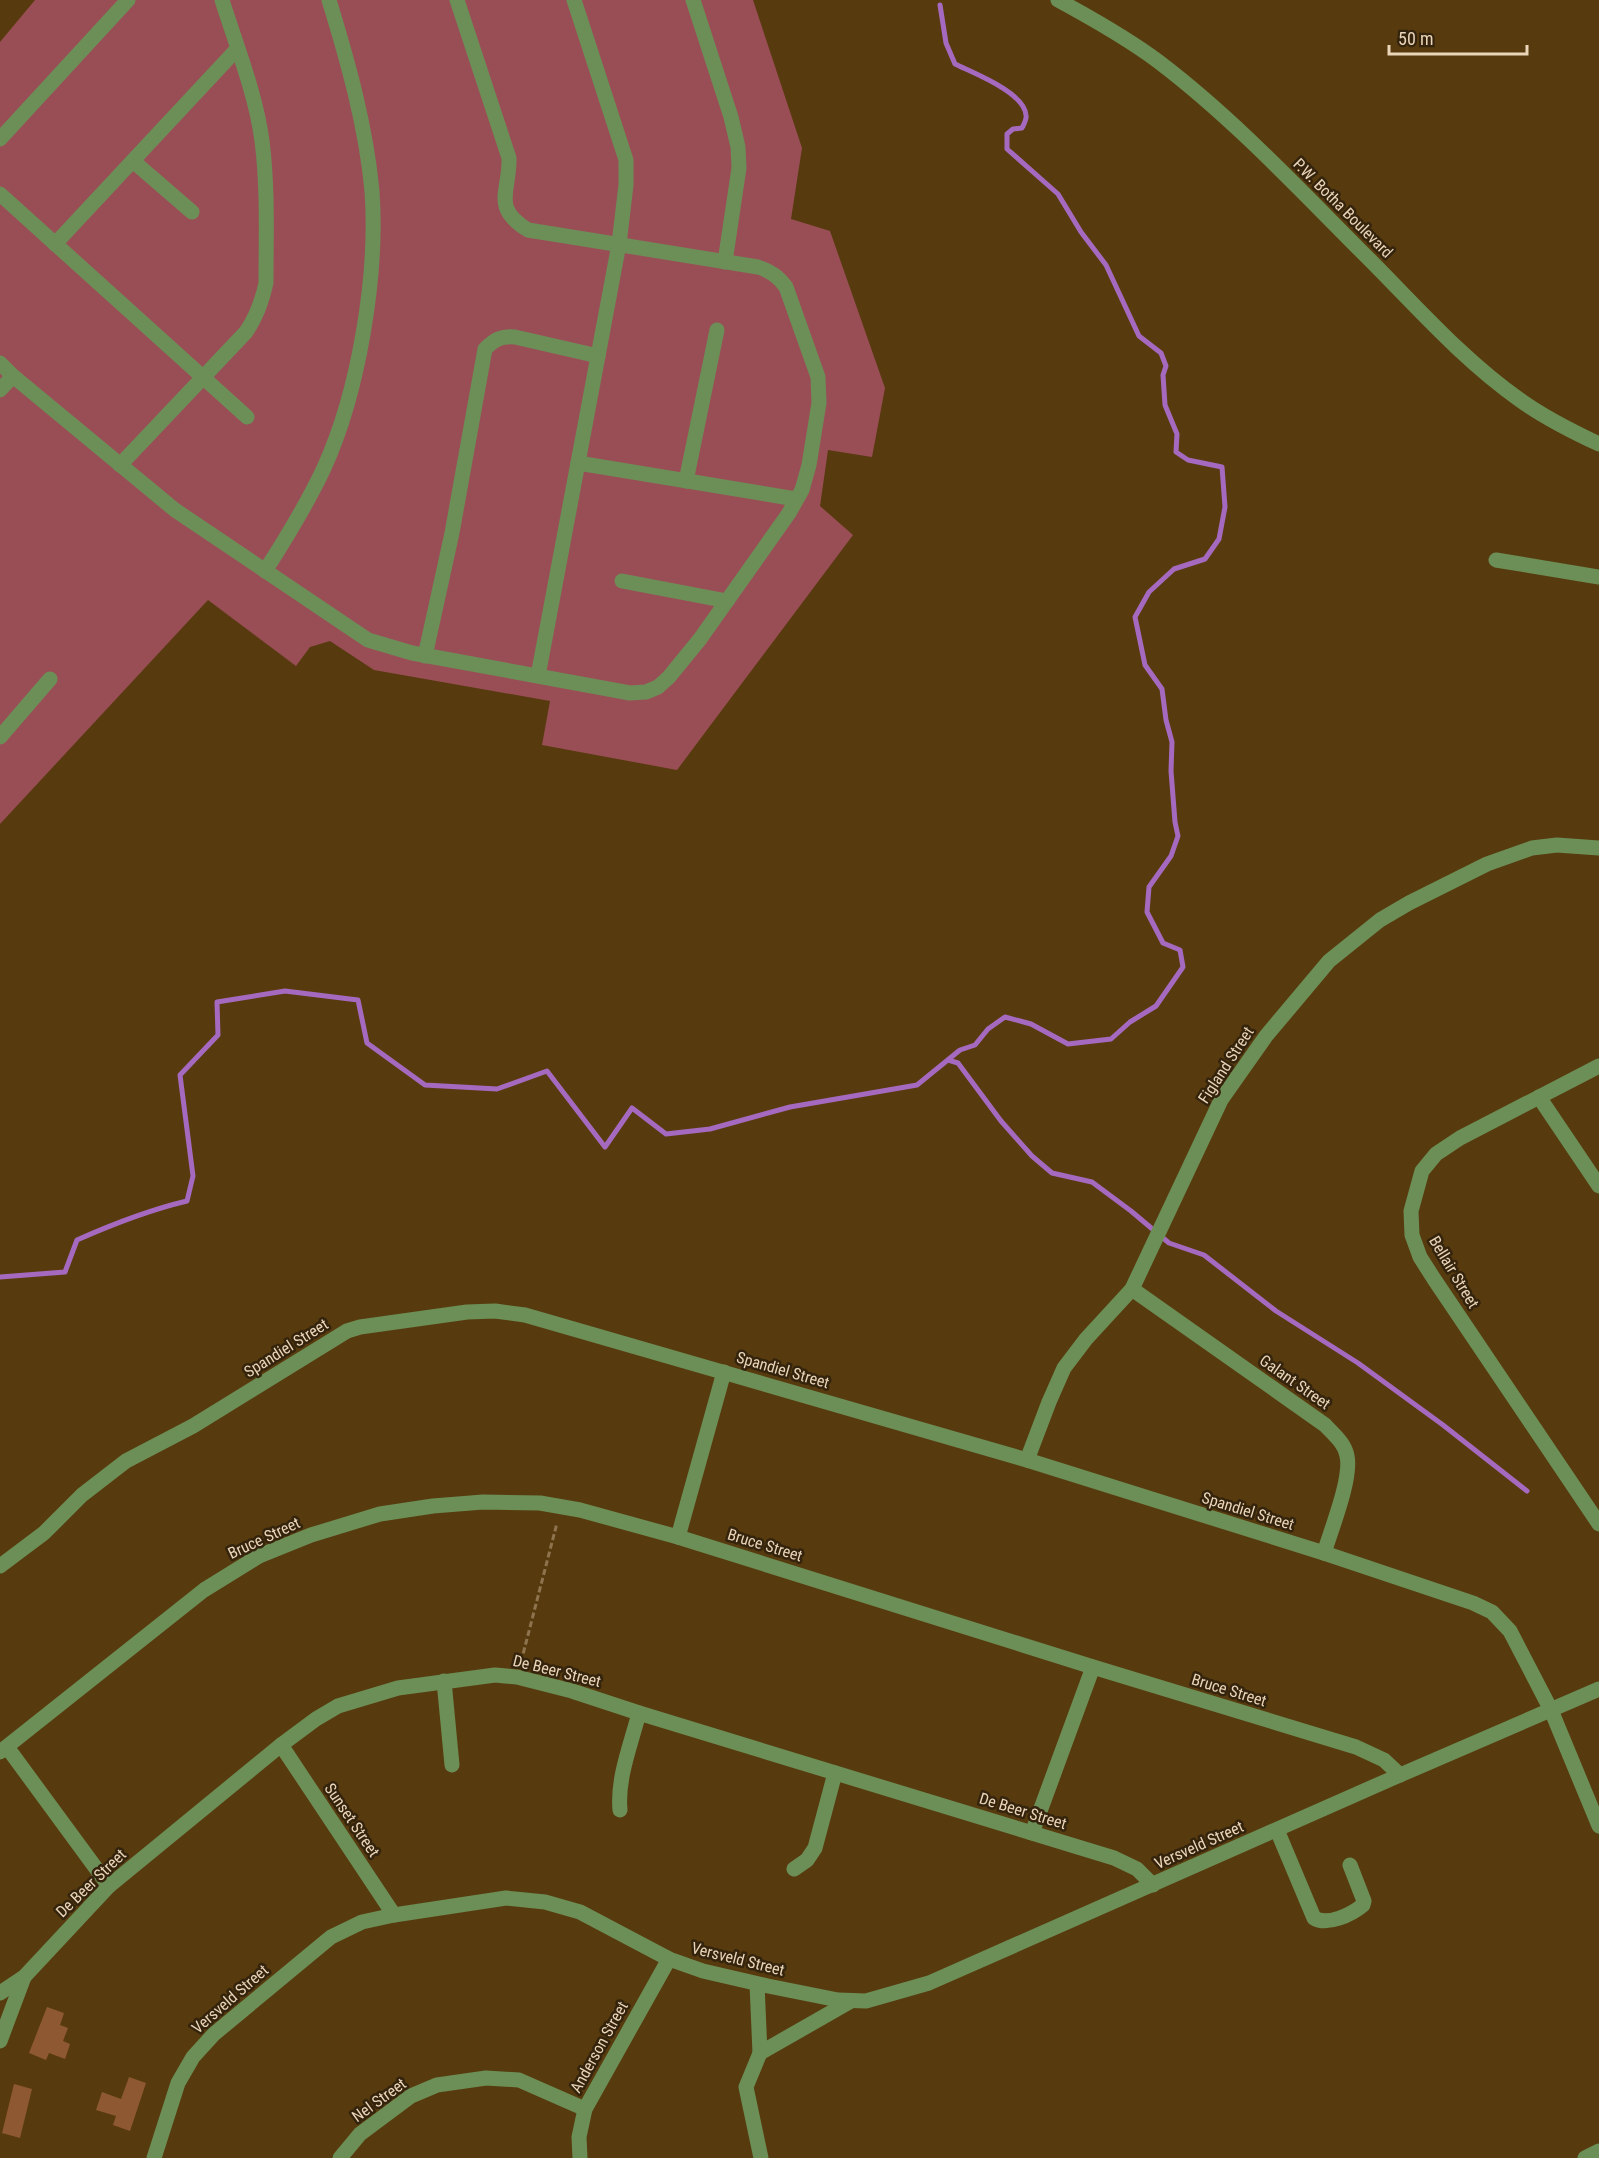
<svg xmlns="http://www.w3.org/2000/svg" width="1599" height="2158" viewBox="0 0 1599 2158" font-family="'Roboto Condensed',sans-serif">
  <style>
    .green { fill: #994e56 }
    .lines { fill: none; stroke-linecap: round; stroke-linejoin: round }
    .stream { stroke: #a56abf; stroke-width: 5 }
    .building { fill: #8e5832 }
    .path { stroke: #8e744e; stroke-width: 3; stroke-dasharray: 6 3; stroke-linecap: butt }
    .minor { stroke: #6c8f57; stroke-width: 15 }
    .labels { text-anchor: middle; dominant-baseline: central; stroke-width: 5; stroke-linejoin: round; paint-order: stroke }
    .street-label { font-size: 16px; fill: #ead5b9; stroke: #35240d }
  </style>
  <rect width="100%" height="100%" fill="#573b0e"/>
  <!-- green -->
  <path class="green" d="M35 0H753L802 148 791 219 830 231 885 388 872 457 828 450 820 506 853 535 677 770 542 745 550 701 374 670 330 641 310 647 296 666 208 600 0 824V42Z"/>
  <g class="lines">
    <!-- stream -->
    <g class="stream">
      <path d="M948 1060 958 1063 1001 1121 1032 1156 1052 1173 1092 1182 1131 1211 1169 1243 1204 1255 1276 1311 1358 1363 1443 1425 1527 1491"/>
      <path d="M0 1277 65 1272 77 1240C113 1224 149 1210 187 1201L193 1176 180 1075 218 1035 217 1002 285 991 358 1000 367 1043 425 1085 497 1089 547 1071 605 1147 632 1108 666 1134 710 1129 790 1107 917 1085 960 1050 975 1045 988 1029 1005 1017 1031 1024 1068 1044 1111 1039 1130 1022 1156 1006 1183 967 1180 950 1163 943 1147 912 1149 887 1171 856 1178 836 1175 822 1171 771 1172 742 1166 720 1162 689 1145 665 1135 617 1149 592 1174 569 1205 559 1219 539 1225 507 1222 467 1188 460 1176 452 1177 434 1165 405 1163 375 1166 366 1161 353 1139 336 1106 265 1081 232 1058 194 1007 149V134L1013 129 1022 128C1024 124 1027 119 1026 115 1024 92 973 73 955 64L946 43 940 5"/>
    </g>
  </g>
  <!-- building -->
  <g class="building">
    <path d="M47 2007 64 2013 60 2025 68 2028 63 2041 70 2044 65 2059 49 2053 46 2060 29 2053Z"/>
    <path d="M129 2077 146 2083 130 2131 113 2125 116 2116 96 2110 102 2092 121 2099Z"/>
    <path d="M14 2084 32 2089 20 2138 2 2133Z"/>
  </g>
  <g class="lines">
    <!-- path -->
    <path class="path" d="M521 1662 557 1523"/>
    <!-- minor -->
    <g class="minor">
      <path d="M693 0 731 117 738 147 739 168 725 262"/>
      <path d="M1058 0C1093 19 1127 38 1159 62 1234 119 1300 190 1367 257 1416 306 1463 360 1520 400 1545 418 1571 431 1599 444"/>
      <path d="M0 139 128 0"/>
      <path d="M133 161 192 212"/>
      <path d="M0 194 247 417"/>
      <path d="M55 244 237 49"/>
      <path d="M0 363 13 376 175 510 368 640 412 653 630 693 646 692 658 687 669 677 700 639 789 513 802 490 809 465 819 403 818 377 786 287C778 276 770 271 758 267L528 230C491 207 510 192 509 158L457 0"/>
      <path d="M0 390 13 376"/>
      <path d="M578 463 796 499"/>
      <path d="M120 465 246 332C257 316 262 302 266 283 266 236 268 188 262 141 256 94 236 45 222 0"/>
      <path d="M686 481 717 330"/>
      <path d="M1496 560 1599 577"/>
      <path d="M265 571C287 537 307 504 324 468 359 391 378 275 372 191 366 126 348 62 329 0"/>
      <path d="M622 581 727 601"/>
      <path d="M425 656 452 533 485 349C495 339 501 336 515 337L598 356"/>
      <path d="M538 676 619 244 626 185V160L574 0"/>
      <path d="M0 737 50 679"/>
      <path d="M1599 1066 1460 1138 1436 1154 1422 1171 1411 1211 1412 1235 1420 1257 1434 1279 1599 1524"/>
      <path d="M1539 1097 1599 1186"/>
      <path d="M1132 1289 1325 1425C1333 1434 1345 1443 1347 1456 1352 1478 1331 1530 1324 1553"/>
      <path d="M1027 1460 1049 1402 1064 1368 1086 1339 1132 1289 1221 1100 1266 1036 1329 961 1380 920 1409 903 1487 864 1532 848 1557 845 1599 848"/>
      <path d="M678 1537 724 1372"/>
      <path d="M0 1566 44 1533 82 1495 126 1461 193 1426 347 1331 360 1327 467 1312 495 1311 525 1315 1027 1460 1324 1553 1473 1603 1492 1612 1510 1631 1551 1710 1599 1826"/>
      <path d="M444 1681 452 1765"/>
      <path d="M281 1745 394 1915"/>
      <path d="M7 1747 109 1886"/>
      <path d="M0 1752 204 1590 259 1556 311 1535 380 1514 433 1506 483 1502 540 1503 580 1510 678 1537 1093 1667 1356 1747 1384 1760 1400 1775"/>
      <path d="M620 1810C617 1778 631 1744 639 1713"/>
      <path d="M1277 1830 1314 1918C1327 1926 1351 1915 1363 1905L1364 1901 1350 1865"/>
      <path d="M1032 1833 1093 1667"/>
      <path d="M794 1869 807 1860 815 1848 835 1773"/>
      <path d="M757 1984 760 2053 851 2001"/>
      <path d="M0 1993 24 1977 109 1886 281 1745 316 1719 338 1706 398 1688 495 1675 517 1677 572 1691 639 1713 1114 1858 1137 1869 1153 1885"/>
      <path d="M0 2041 24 1977"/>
      <path d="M760 2053 746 2087 761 2158"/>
      <path d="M154 2158 178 2083 193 2057 214 2034 331 1937 362 1922 394 1915 506 1898 545 1902 580 1912 669 1959 703 1971 768 1986 838 2000 866 2001 929 1983 1400 1775 1599 1689"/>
      <path d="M340 2158 360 2134 411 2096 437 2085 486 2078 519 2080 585 2109"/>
      <path d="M580 2158 579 2137 585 2109 669 1959"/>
      <path d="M1585 2158 1599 2151"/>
    </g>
  </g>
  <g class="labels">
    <!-- street labels -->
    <g class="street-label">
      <text transform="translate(1343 208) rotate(45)">P.W. Botha Boulevard</text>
      <text transform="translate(1226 1065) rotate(-57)">Figland Street</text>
      <text transform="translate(1454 1272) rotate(59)">Bellair Street</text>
      <text transform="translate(286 1348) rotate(-32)">Spandiel Street</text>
      <text transform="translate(783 1370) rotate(16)">Spandiel Street</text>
      <text transform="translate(1295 1382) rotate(35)">Galant Street</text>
      <text transform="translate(1248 1511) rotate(17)">Spandiel Street</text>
      <text transform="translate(264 1538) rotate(-25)">Bruce Street</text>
      <text transform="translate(765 1545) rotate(17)">Bruce Street</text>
      <text transform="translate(557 1671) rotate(14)">De Beer Street</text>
      <text transform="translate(1229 1690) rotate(17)">Bruce Street</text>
      <text transform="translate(1023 1811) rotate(17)">De Beer Street</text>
      <text transform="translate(352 1820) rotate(56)">Sunset Street</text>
      <text transform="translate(1199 1845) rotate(-24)">Versveld Street</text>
      <text transform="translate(91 1883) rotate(-44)">De Beer Street</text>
      <text transform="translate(738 1959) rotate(14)">Versveld Street</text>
      <text transform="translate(230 1999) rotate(-41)">Versveld Street</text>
      <text transform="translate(599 2047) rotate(-61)">Anderson Street</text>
      <text transform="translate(379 2100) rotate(-36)">Nel Street</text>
    </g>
  </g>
  <!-- scale -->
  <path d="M1389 45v9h138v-9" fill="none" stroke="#ead5b9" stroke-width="3"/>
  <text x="1398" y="45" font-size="18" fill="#ead5b9" stroke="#35240d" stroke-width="4.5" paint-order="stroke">50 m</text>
</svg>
